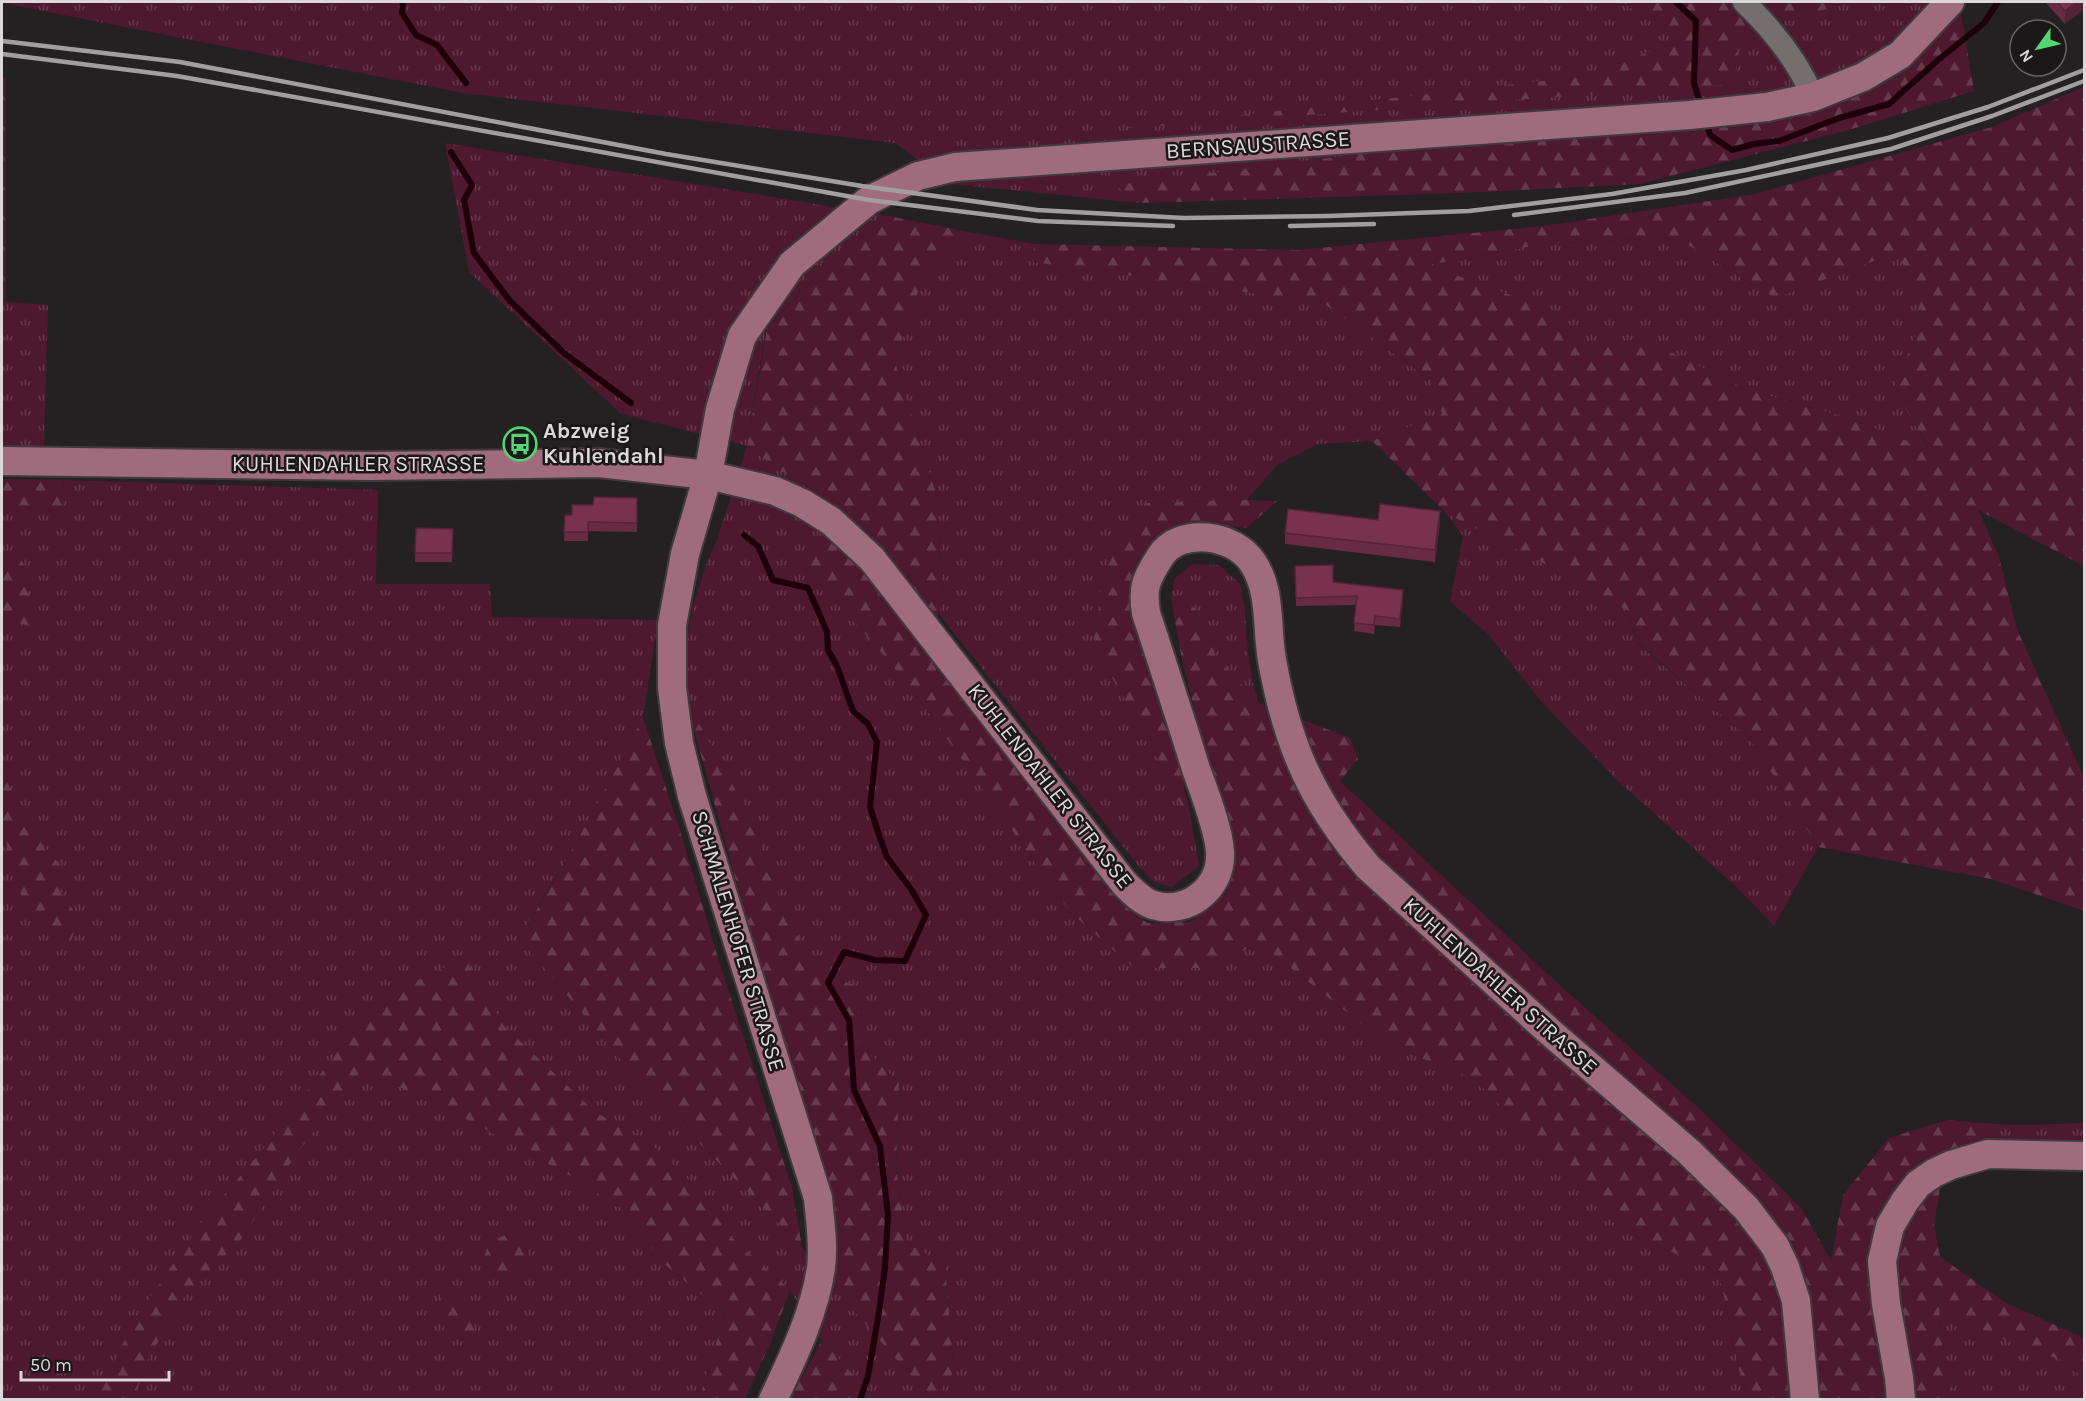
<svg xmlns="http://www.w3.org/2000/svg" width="2086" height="1401" viewBox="0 0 2086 1401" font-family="Karla,sans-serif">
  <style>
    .grass { fill: url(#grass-tufts) }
    .forest { fill: url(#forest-firs); fill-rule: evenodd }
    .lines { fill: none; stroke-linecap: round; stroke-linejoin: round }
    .stream { stroke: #1e000b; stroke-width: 6 }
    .minor-casing { stroke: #3f3b3c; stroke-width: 26 }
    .major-casing { stroke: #3f3b3c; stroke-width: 32 }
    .minor { stroke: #746e6f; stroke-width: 22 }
    .major { stroke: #a06c7d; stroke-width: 28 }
    .rail { stroke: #a29e9f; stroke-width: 4.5 }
    .wall { fill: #682b42 }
    .shaded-wall { fill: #552336 }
    .building { fill: #79324d; stroke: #552336; stroke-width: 1.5 }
    .labels { text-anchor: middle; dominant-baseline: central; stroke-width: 5; stroke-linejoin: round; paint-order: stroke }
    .street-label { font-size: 22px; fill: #dcd8d9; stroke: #1c1718 }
    .poi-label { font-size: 22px; font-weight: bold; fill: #dcd8d9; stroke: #1c1718; text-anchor: start }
  </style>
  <defs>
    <pattern id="grass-tufts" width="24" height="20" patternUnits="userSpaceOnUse" patternTransform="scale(1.5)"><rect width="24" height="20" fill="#4e182e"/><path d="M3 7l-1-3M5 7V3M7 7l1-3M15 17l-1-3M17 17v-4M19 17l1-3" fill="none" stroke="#67394c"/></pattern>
    <pattern id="forest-firs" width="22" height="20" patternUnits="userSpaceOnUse" patternTransform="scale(1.5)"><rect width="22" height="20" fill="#4e182e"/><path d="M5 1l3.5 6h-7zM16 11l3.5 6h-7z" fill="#67394c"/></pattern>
  </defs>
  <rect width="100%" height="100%" fill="#252021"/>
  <!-- grass -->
  <g class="grass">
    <path d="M2 2H1622L1681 41 1578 77 1143 127 1733 83 1742 29 1791 20 1850 2H1962L1961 12 1811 111 1116 185 1140 203 950 184 895 143 463 93 2 3Z"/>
    <path d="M2 78H6V302L48 305 44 447H2Z"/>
    <path d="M445 143 888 216 827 266 766 328 747 446 789 476 840 503 802 565 868 637 914 692 1070 912 1135 968H1202L1260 944 1390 1046 1475 1079 1622 1231 1710 1268 1721 1283 1741 1379 1747 1399H933L954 1372 945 1265 907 1243 896 1169 899 1083 856 1041 859 987 816 971 782 905 749 815 685 698V647L693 605 707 562 717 540 747 446 621 414 469 272Z"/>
    <path d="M969 232 1034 244V262L1323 303 1431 380 1442 414 1372 441 1318 444 1277 465 1247 500 1147 503 1093 647 1145 732 1193 830 1199 866 1172 887 1154 882 1140 868 939 614 943 595 937 497 895 362 921 282Z"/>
    <path d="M1675 237 1775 298 1898 251 1923 316 1894 389 1930 451 1849 418 1745 389 1644 339 1584 346 1560 313 1426 265 1544 244Z"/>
    <path d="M64 480 378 490 376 584H490L492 617 658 620 643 717 591 818 519 938 645 1088 802 1247 833 1287 931 1399H874L822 1340 790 1290 728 1234 698 1189 655 1148 593 1110 504 1026 465 958 405 986 345 1042 362 1069 478 1125 574 1178 621 1208 662 1262 725 1314 699 1399 2 1400V507L62 508Z"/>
    <path d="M1446 513 1547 565 1628 611 1638 644 1751 740 1818 847 1774 926 1732 883 1619 782 1540 700 1488 634 1450 602 1463 536Z"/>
    <path d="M1192 564 1219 565 1240 584 1245 609 1247 645 1253 683 1259 703 1216 657 1195 608 1171 599 1174 579Z"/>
    <path d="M2084 1123V1142L1990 1140 1995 1124 2020 1125Z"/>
    <path d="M1939 1307 1995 1336 2065 1361 2084 1378V1399H1955L1943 1353Z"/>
  </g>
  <!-- forest -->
  <g class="forest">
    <path d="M1622 2H1850L1791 20 1743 29 1733 84 1117 129 1578 77 1681 41Z"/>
    <path d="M1961 12 1974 91 1849 130 1639 184 1461 193 1140 203 1115 185 1410 148 1811 111Z"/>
    <path d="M2084 87V566L1978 510 1999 557 2017 629 2084 778V911L1991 879 1818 847 1751 740 1638 643 1628 611 1547 565 1446 513 1372 441 1442 414 1430 379 1323 303 1033 262 1034 244 1298 250 1543 226 1755 194 1992 127ZM1675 237 1775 298 1898 252 1923 316 1894 389 1930 450 1849 418 1745 389 1644 339 1584 346 1560 313 1428 265 1544 244Z"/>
    <path d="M888 216 969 232 921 282 895 362 937 497 943 595 928 657 1018 768 1112 894 1147 923 1191 922 1227 892 1234 842 1205 752 1182 660 1171 599 1195 608 1216 657 1259 703 1350 738 1358 759 1340 781 1566 991 1701 1110 1802 1209 1831 1261 1843 1195 1889 1138 1947 1120 1995 1124 1990 1140 1946 1150 1934 1225 1940 1257 2008 1304 2082 1337 2084 1338V1378L2064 1361 1995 1336 1939 1307 1943 1353 1955 1399H1747L1741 1379 1721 1283 1710 1268 1622 1231 1475 1079 1390 1046 1260 944 1202 968H1134L1070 912 914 692 868 637 801 564 839 503 789 476 747 446 767 328 827 266Z"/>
    <path d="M2 479 64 480 62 508 2 507Z"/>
    <path d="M1247 500 1277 501 1247 528 1208 524 1157 545 1156 689 1182 775 1193 830 1145 732 1093 647 1105 566 1147 503Z"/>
    <path d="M2 554 23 563 33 626 2 620Z"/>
    <path d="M685 698 749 815 782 905 816 971 859 987 857 1041 899 1083 896 1169 907 1243 945 1265 954 1372 933 1399H931L833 1287 836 1269 834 1220 770 1003Z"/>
    <path d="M643 717 681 834 718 958 792 1188 802 1247 645 1088 519 938C565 866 604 792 643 717Z"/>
    <path d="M2 771 28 827 60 865 59 889 79 919 69 946 61 936 25 910 4 835 2 833Z"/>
    <path d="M465 958 504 1026 593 1110 655 1148 698 1189 728 1234 790 1290 770 1344 745 1399H699L725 1314 662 1262 621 1208 574 1178 478 1125 362 1069 297 1153 240 1241 186 1294 145 1364 135 1399H101V1389L135 1319 206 1216 259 1154 345 1042 405 986Z"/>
    <path d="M526 1226 529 1261 507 1286 483 1261 489 1242Z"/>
    <path d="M439 1288 470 1304 475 1331 445 1338Z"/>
    <path d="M822 1340 874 1399H790Z"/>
  </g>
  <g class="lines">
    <!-- stream -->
    <g class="stream">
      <path d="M403 2 402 13 416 35 437 45 466 83"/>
      <path d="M1676 2 1696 21 1694 83 1701 106"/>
      <path d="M1706 121 1710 135 1732 150 1754 144 1779 141 1839 118 1889 104 1938 60 1984 23 1998 2"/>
      <path d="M451 152 472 185 464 200 474 253 510 301 564 353 631 403"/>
      <path d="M744 535 758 546 773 580 808 588 827 632 828 650 837 666 853 711 868 724 877 742 870 807 879 835 887 857 911 889 926 915 905 961 875 960 844 952 828 983 849 1020 854 1090 880 1146 888 1215 885 1267 879 1312 868 1376 860 1400"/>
    </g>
    <!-- minor casing -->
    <g class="minor-casing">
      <path id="minor" d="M1744 2C1772 29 1798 61 1813 97"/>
    </g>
    <!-- major casing -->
    <g class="major-casing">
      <g id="major">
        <path d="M2 461 371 466 599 463 708 475 775 491 802 503 831 521 872 559 1124 883C1132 891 1141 901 1153 905 1187 915 1222 889 1220 852 1219 830 1204 791 1196 769 1180 717 1163 665 1146 613 1142 587 1146 579 1160 557 1179 526 1235 534 1253 563 1272 592 1266 627 1272 660 1287 745 1312 801 1368 867L1551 1033 1689 1152 1746 1208 1775 1246 1785 1267 1796 1301 1805 1400"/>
        <path d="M773 1400C793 1357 814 1315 821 1268 824 1245 820 1221 818 1198L692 796 679 743 672 688V625L685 554 708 475 720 409 742 336 792 264 869 200 918 176 955 167 1690 115 1767 107 1813 97 1863 77 1900 55 1950 2"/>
        <path d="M1901 1400 1899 1378 1886 1304 1882 1261 1890 1226 1905 1201 1918 1184 1934 1173 1951 1165 1988 1154 2084 1156"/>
      </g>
    </g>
    <!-- minor -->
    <use href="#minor" class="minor"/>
    <!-- major -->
    <use href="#major" class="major"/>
    <!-- rail -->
    <g class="rail">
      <path d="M2 41 180 62 666 154 862 186 1037 210 1184 218 1328 216 1469 211 1612 194 1746 170 1888 138 1988 107 2084 70"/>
      <path d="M2 54 177 76 869 200 1038 221 1173 226"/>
      <path d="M1514 215 1685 193 1891 149 1992 116 2084 81"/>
      <path d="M1290 226 1374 224"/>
    </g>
  </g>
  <!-- wall -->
  <g class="wall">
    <path d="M2045 2H2085V8L2065 24Z"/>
    <path d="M637 498V532L588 531V541H564L565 515H572Z"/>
    <path d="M1378 520 1440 522 1435 562 1285 544V533Z"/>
    <path d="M416 528 453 529 452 562H415Z"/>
    <path d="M1295 566 1333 582 1403 599 1400 627 1375 625 1374 634 1354 631 1356 605 1296 606Z"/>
  </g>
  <!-- shaded-wall -->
  <g class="shaded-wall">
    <path d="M2076 2H2085V8L2065 24V11Z"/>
    <path d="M1440 511V522L1435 562V550Z"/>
    <path d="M1403 590V599L1400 627V619Z"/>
  </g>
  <!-- building -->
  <g class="building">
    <path d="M2057 2H2076L2065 11Z"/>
    <path d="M594 497 637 498V523L588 522V532H564L565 515H572V505H593Z"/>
    <path d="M1380 504 1440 511 1435 550 1285 533 1288 509 1378 520Z"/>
    <path d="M416 528 453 529 452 553H415Z"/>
    <path d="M1333 565V582L1403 590 1400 619 1375 616 1374 625 1354 623 1357 596 1296 598 1295 566Z"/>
  </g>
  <!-- icons -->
  <defs>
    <g id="bus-ring" transform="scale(1.725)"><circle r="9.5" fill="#1c1718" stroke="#52d673" stroke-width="1.5"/><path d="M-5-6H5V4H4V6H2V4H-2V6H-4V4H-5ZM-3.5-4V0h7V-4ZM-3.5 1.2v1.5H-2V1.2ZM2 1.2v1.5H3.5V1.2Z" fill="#52d673"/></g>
  </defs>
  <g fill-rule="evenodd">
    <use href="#bus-ring" x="520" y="444"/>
  </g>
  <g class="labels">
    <!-- street labels -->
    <g class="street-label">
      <text transform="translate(1258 145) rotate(-4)">BERNSAUSTRASSE</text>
      <text x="358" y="464">KUHLENDAHLER STRASSE</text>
      <text transform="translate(1050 786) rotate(52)">KUHLENDAHLER STRASSE</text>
      <text transform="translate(738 941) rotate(73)">SCHMALENHOFER STRASSE</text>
      <text transform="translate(1500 986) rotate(42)">KUHLENDAHLER STRASSE</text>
    </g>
    <!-- poi labels -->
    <g class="poi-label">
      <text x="543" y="431">Abzweig<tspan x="543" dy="25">Kuhlendahl</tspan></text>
    </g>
  </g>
  <!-- border -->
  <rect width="2086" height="1401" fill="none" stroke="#dcd8d9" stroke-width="6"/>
  <!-- north arrow -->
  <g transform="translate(2038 48) rotate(236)"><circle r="28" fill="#1c1718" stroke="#696465" stroke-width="1.5"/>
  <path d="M0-4.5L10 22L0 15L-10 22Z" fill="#52d673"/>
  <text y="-9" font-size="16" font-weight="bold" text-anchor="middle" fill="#dcd8d9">N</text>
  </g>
  <!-- scale -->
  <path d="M21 1371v9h148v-9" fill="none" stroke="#dcd8d9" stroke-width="3"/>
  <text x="30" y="1371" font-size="18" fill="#dcd8d9" stroke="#1c1718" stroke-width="4.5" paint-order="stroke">50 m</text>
</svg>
